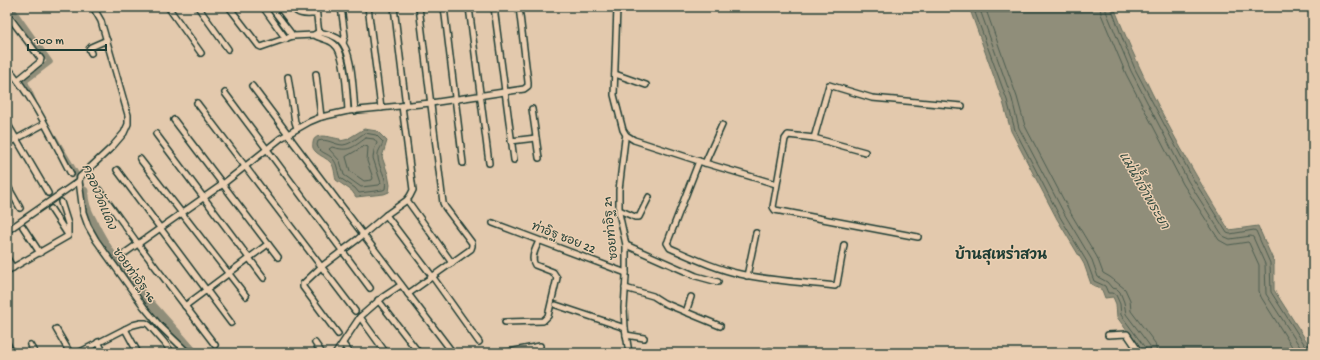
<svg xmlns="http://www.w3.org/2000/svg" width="1320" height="360" viewBox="0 0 1320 360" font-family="'Gochi Hand','Playpen Sans Thai',sans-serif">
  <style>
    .water { fill: #908e7a; stroke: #636e5e }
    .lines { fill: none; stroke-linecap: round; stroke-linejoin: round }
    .shore { stroke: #4c5d50; stroke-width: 1 }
    .canal { stroke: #908e7a; stroke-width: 5.5 }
    .river { stroke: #908e7a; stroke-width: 9 }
    .street-casing { stroke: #1f3d34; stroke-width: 8 }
    .street { stroke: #ebcfb2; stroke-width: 5 }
    .labels { text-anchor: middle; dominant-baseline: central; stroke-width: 3; stroke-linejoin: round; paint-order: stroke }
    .street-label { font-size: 12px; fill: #1f3d34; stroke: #ebcfb2 }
    .water-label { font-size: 13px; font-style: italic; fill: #30493e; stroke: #ebcfb2 }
    .quarter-label { font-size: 14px; font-weight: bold; fill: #1f3d34; stroke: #ebcfb2 }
  </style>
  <rect width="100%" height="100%" fill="#e3c9ad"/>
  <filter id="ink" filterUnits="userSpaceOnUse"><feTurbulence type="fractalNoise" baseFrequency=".025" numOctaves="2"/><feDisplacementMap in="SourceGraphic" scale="8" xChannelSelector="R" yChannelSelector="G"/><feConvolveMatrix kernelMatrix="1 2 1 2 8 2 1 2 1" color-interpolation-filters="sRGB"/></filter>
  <g filter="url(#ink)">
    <!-- water -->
    <g class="water">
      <path d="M969 7H1114C1144 85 1185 159 1229 230L1258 226 1274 262V290L1313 351V353H1143L1117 317 1116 304 1113 297 1105 298 1102 290 1091 284 1084 264 1057 219 1011 131 1003 102Z"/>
      <path d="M364 129 377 131 387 141 382 157 388 174 390 185 389 192 384 194 356 197 352 191 336 180C334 174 335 168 331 163 327 158 320 156 316 152 313 149 312 147 313 143 314 131 332 138 340 139V141L349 139V138Z"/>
    </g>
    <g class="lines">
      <!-- shore -->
      <g class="shore">
        <path d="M973 7 1007 100 1015 130 1060 217 1087 262 1094 281 1105 286 1108 293H1113L1116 295 1120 304 1121 315 1146 349V353"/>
        <path d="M979 7 1012 99 1019 128 1065 215 1092 260 1098 277 1107 282 1112 288 1117 289 1120 292 1124 302 1126 314 1150 346 1151 353"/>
        <path d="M985 7 1017 97 1025 126 1070 212 1097 257 1103 273 1110 277 1125 289 1130 300 1131 311 1155 343 1157 353"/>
        <path d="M1100 7 1101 14 1126 74 1183 184 1219 240 1228 245 1248 242 1249 243 1259 265V291L1261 297 1296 353"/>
        <path d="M1106 7V11L1131 71 1188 181 1223 236 1230 239 1251 236 1253 237 1265 264 1266 294 1304 353"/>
        <path d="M1111 7 1123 40 1135 69 1193 179 1227 233 1230 234 1254 230 1256 231 1270 263 1271 292 1308 350 1313 352"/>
        <path d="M365 133 376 135 383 142C382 147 377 151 378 157 378 168 388 177 385 189L383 190 359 193 355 188 340 178C337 171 338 165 333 159 328 153 319 153 317 145L318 141C327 138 335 145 343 145 352 144 357 137 365 133Z"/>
        <path d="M366 138 374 139 377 143 374 150 373 158 381 183 379 185 361 187 344 175 340 161 329 149 332 147C349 152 352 148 366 138Z"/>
        <path d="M365 146 368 147 367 161 373 178 372 180 364 181 350 171 346 157Z"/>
      </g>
      <!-- canal -->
      <g class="canal">
        <path d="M11 7 50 62 25 81 34 102"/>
        <path d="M54 137 78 177 84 191"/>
      </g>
      <!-- river -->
      <path class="river" d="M84 191C83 203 88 212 93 222 118 274 158 310 194 353"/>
      <!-- street casing -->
      <g class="street-casing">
        <g id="street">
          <path d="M93 7 101 21 128 115V124L124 133 112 147 80 177 79 181 83 212 88 226 96 240 144 307 160 326 188 353"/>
          <path d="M168 7 201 53"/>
          <path d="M198 7 228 49"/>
          <path d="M229 7 259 46 261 47 293 36 314 35 319 32C327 34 334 35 340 40 353 51 353 93 355 111"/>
          <path d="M263 7 286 39"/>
          <path d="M271 7 293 36"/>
          <path d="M292 7C300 16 305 14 316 14"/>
          <path d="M316 7 319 35"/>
          <path d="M341 7 345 36 343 43"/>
          <path d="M368 7 381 108"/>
          <path d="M394 7 406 106"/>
          <path d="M444 7 463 163"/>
          <path d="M469 7 489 163"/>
          <path d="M494 7 514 160"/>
          <path d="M617 7 614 95 623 130 626 135 625 139 619 190V213L626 245V276L624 308 625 328 629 353"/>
          <path d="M7 14 41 59 40 62 18 80"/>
          <path d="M314 35C321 39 329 39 334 44 346 53 347 96 348 111"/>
          <path d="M91 53 89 49 91 47 107 40"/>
          <path d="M7 67C34 98 52 138 71 174"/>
          <path d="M316 74 321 117"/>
          <path d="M615 74 646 85"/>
          <path d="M288 77 295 122 297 128"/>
          <path d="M252 86 288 134 293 142 453 353"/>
          <path d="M225 93 370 288"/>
          <path d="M197 103 355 311"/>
          <path d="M532 109 539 158"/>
          <path d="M174 120 278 257"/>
          <path d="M7 123 48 193"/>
          <path d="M156 134 264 278"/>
          <path d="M626 135 634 140 705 163 776 184"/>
          <path d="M814 138 829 85 872 98 962 106"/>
          <path d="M511 141 536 138"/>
          <path d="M7 144 44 124"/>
          <path d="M865 152 814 138 788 135 785 139 773 207 775 210 918 237"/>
          <path d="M140 159 246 296"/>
          <path d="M699 161 668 241 667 243 670 248C693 258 716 269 740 274 771 281 803 282 835 286L837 284 844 245"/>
          <path d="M705 163 722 125"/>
          <path d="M117 170 231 323"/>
          <path d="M7 185 20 208"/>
          <path d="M99 190 138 244 215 345"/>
          <path d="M407 200 452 263"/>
          <path d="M51 209 68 235"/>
          <path d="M619 210 635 217H639L649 197"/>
          <path d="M386 215 432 276 479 342"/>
          <path d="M493 223 626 273"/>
          <path d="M23 227 40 253"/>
          <path d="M7 231 79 181"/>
          <path d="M626 245 696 276 718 282"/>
          <path d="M125 253 223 184 281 138 309 122 321 117 348 111 431 103 524 89 528 86V82L519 7"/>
          <path d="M7 258 13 268"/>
          <path d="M7 271 68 236V224L61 202"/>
          <path d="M747 276 756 233"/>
          <path d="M625 288 653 296 664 303 720 326"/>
          <path d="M408 294 471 249 472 246V243L445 207 443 203 419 7"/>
          <path d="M378 300 419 353"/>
          <path d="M556 305 625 328"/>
          <path d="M185 306 268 244"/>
          <path d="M686 312 691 297"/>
          <path d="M360 317 386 353"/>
          <path d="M505 322 543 321 548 316 557 278 553 272 535 265C530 258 536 248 539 241"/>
          <path d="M56 329 70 353"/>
          <path d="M125 329 138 353"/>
          <path d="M338 334 303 287V284L321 267 358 239 386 215 407 200 410 196 413 190 402 106"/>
          <path d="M626 335 644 338"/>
          <path d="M1108 335 1127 334 1140 353"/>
          <path d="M98 342 104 353"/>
          <path d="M7 343 12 353"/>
          <path d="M315 343 322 353"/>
          <path d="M343 344 350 353"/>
          <path d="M30 345 35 353"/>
          <path d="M78 353 133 325 141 323H146L149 325 164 342 172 353"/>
          <path d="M336 353 360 317 383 297 401 285"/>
          <path d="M503 353 540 346"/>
          <path d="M770 353V351"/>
        </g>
      </g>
      <!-- street -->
      <use href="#street" class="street"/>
    </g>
  </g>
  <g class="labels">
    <!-- street labels -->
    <g class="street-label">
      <text transform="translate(612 228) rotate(-96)">ซอยท่าอิฐ 21</text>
      <text transform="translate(563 239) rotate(21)">ท่าอิฐ ซอย 22</text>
      <text transform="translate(133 276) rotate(54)">ซอยท่าอิฐ 16</text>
    </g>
    <!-- water labels -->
    <g class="water-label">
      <text transform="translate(1143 191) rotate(60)">แม่น้ำเจ้าพระยา</text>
      <text transform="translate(98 197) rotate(67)">คลองวัดแดง</text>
    </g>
    <!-- quarter labels -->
    <g class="quarter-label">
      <text x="1001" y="256">บ้านสุเหร่าสวน</text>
    </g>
  </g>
  <!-- margin -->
  <rect width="1320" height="360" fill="none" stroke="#ebcfb2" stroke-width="24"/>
  <rect x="12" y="12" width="1296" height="336" fill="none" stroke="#1f3d34" stroke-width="1.5" filter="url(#ink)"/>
  <!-- scale -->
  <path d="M28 44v6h78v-6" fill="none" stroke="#1f3d34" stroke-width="2"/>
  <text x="34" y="44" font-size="12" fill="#1f3d34" stroke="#ebcfb2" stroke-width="3" paint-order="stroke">100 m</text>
</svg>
